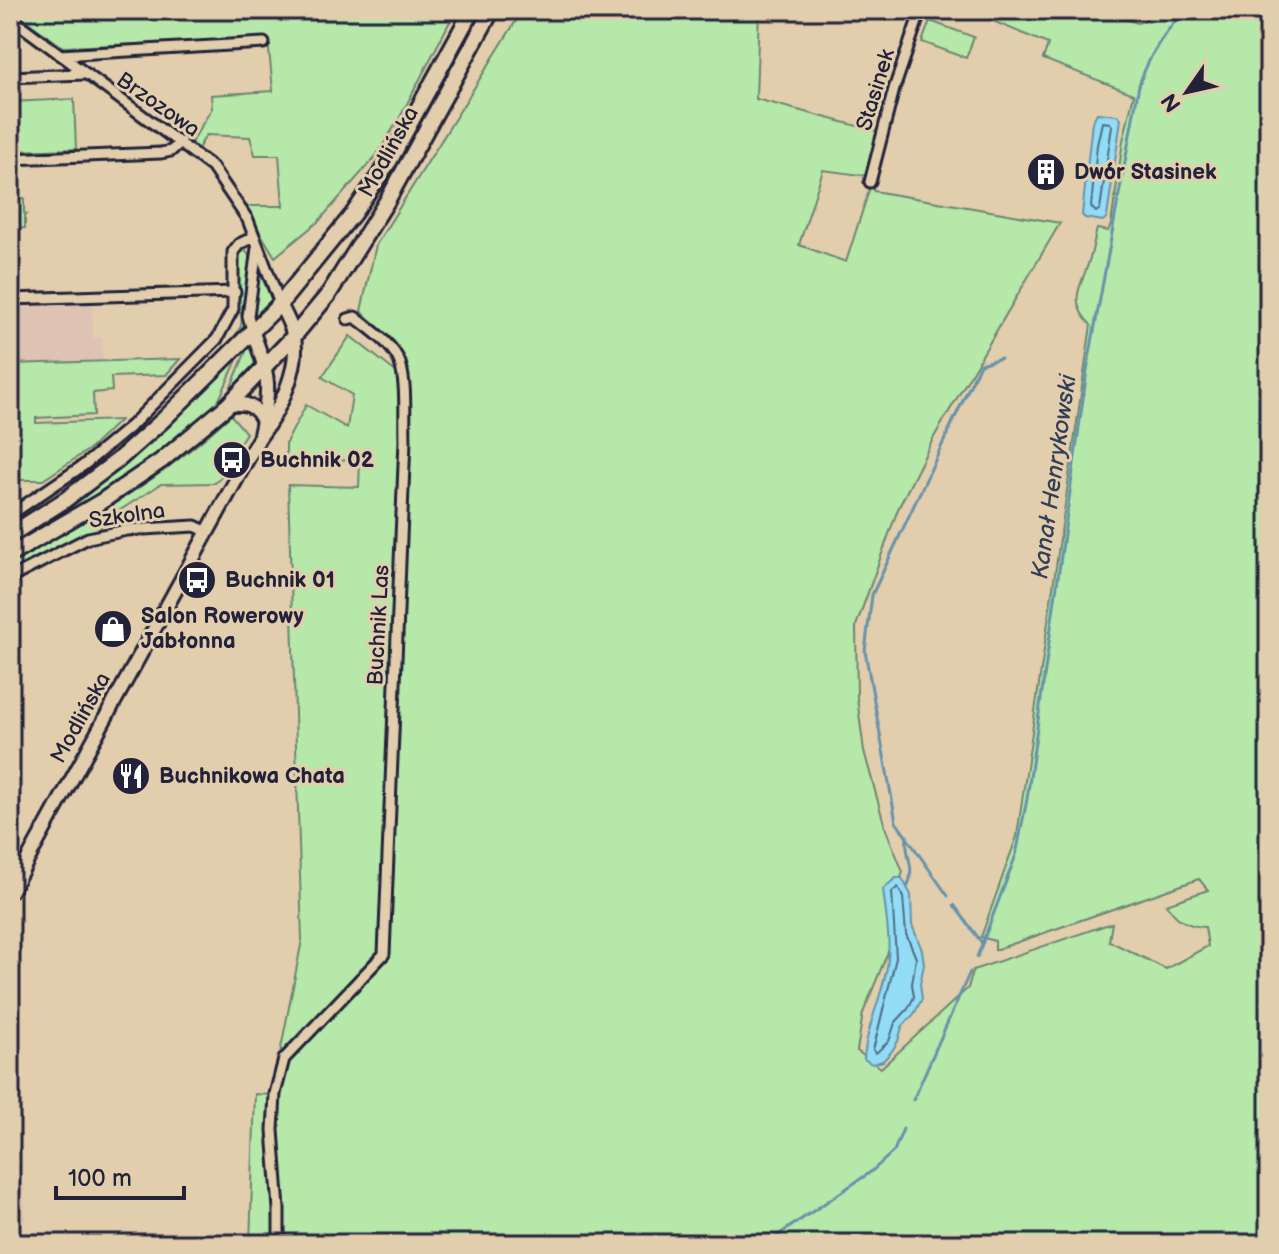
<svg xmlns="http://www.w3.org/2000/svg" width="1279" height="1254" viewBox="0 0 1279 1254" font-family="'Balsamiq Sans',sans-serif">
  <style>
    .built { fill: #dec2b4 }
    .green { fill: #b5e8a9; stroke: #6c8572; stroke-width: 2 }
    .water { fill: #93dcf5; stroke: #6692ab; stroke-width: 2 }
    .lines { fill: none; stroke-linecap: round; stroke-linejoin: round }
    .shore { stroke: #4f6c85; stroke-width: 2 }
    .stream { stroke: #6692ab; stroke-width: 3 }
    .street-casing { stroke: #22223b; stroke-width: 15 }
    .secondary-casing { stroke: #22223b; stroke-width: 18 }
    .primary-casing { stroke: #22223b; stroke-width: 20 }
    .street { stroke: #e2ceac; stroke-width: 9 }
    .secondary { stroke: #e2ceac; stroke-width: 12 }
    .primary { stroke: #e2ceac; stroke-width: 14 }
    .labels { text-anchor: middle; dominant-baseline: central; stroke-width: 6; stroke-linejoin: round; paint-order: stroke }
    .street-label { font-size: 22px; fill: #22223b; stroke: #e2ceac }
    .poi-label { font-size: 22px; font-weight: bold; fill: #22223b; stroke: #e2ceac; text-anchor: start }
    .water-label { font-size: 24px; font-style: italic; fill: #333e57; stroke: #e2ceac }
  </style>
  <rect width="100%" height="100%" fill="#e2ceac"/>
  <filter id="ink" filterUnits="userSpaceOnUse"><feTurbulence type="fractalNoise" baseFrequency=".0125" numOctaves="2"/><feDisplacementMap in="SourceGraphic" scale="16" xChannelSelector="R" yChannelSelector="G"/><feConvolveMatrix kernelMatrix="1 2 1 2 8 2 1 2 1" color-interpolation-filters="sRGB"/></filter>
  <g filter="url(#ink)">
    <!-- built -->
    <g class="built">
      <path d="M92 301 93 338H102V361L10 364V303Z"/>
      <path d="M24 1188 25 1221 18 1222V1240L41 1239V1244H10V1189Z"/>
    </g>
    <!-- green -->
    <g class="green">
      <path d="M20 10H456L399 119 376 156 319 221 275 257 244 206H283L279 155H255L250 137 206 135 198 149 190 145 212 108 211 95 273 91 268 39 63 47 21 17Z"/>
      <path d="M534 10H759L756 99 880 132 868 176 823 170 799 245 846 262 871 184 874 191 1060 223 934 437 898 509 856 626 857 698 864 751 885 827 903 872 898 886 892 942 863 1013 857 1051 881 1068 968 988 973 970 1112 923 1109 941 1166 969 1208 946 1205 927C1186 926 1176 919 1166 904L1208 890 1199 879 995 950V941L981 937 1017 836 1091 325C1066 300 1082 286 1089 261 1093 250 1094 239 1097 229L1108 231 1111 225 1123 141 1134 94 1043 59 1048 44 993 21 978 10H1099L1137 23 1144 21 1151 13 1149 10H1269V1244H250L255 1094 272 1095 302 940 288 485 359 487 360 461 286 458V443L306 405 347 428 352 395 322 377 350 336 397 373 409 369 388 337 361 311 376 245 521 13H532Z"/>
      <path d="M930 21 974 37 966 58 922 42Z"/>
      <path d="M74 99 76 149 10 151V102Z"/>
      <path d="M10 198H24V213L27 214 25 215V228L10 229Z"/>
      <path d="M246 251C259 267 245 290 244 309 243 316 245 323 244 329L236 338 235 336 241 326 242 314 237 312C240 294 232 267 240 252Z"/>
      <path d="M259 272 272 299 252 321 251 312Z"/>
      <path d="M250 340 259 366 226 399 247 349 244 346Z"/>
      <path d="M240 353 218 402 220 404 135 473 10 548V541Z"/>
      <path d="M180 359 166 375 111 377 112 391 93 393 94 415 36 418V423L120 420 91 448 43 480H10V364Z"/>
      <path d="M231 415 246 433 225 466 224 474 215 483 161 484 100 523 101 529 61 545 10 573V563C92 519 162 479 231 415Z"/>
    </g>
    <!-- water -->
    <g class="water">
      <path d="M1097 113 1117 115 1121 119 1107 217 1103 221 1085 218 1082 215 1092 122Z"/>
      <path d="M896 878H902L911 895 912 925 922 950 924 964 920 984 922 999 914 1014 902 1027 898 1041 892 1051 883 1061 872 1064 864 1059C866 1029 880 1001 886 972 892 945 886 917 883 889Z"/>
    </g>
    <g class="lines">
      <!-- shore -->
      <g class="shore">
        <path d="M1102 122 1110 123 1112 126 1100 209 1096 212 1091 207 1097 145Z"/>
        <path d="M898 887 903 897 906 934 916 958 912 984 914 997 908 1009 895 1023 889 1041 876 1053 873 1050 896 958 892 892Z"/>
      </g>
      <!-- stream -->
      <g class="stream">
        <path d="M907 836C904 855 916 865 908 886"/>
        <path d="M948 896 896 822 865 651 872 595 980 364 1001 358"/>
        <path d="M954 905 982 943"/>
        <path d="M977 957 1016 855 1027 799 1087 370 1139 85C1149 56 1164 31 1186 10"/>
        <path d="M913 1100 970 972"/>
        <path d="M765 1244 872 1171 894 1151 903 1129"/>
      </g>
      <!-- street casing -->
      <g class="street-casing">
        <g id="street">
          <path d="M10 21H15L212 167 248 220 280 304"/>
          <path d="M60 55 264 43"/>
          <path d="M10 77 84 74"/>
          <path d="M10 159 161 153 171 151 181 142"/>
          <path d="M870 182 894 89 921 10"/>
          <path d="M10 299 235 292"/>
          <path d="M252 330 248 316 257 248"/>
          <path d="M10 515 84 465 132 425 217 339 233 309V252L239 244 254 237"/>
          <path d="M10 578 88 538 127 530 195 526 208 532"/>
          <path d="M279 1244V1209L273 1130 275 1094 284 1059 384 954 405 440C404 416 407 386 400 363 393 344 370 329 355 317L348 319"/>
        </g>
      </g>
      <!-- secondary casing -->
      <g class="secondary-casing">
        <g id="secondary">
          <path d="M252 330C270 379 271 384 260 435"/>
          <path d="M228 404C246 403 255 404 263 421"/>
          <path d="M10 892 259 438C279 412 302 366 293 333 290 323 285 314 280 304"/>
        </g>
      </g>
      <!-- primary casing -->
      <g class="primary-casing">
        <g id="primary">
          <path d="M10 535 65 500 118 460 163 420 280 304 353 214 390 160 472 10"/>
          <path d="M10 555 102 501 161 461 227 406 294 336 328 295 387 201 492 10"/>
        </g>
      </g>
      <!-- street -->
      <use href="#street" class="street"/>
      <!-- secondary -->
      <use href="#secondary" class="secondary"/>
      <!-- primary -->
      <use href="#primary" class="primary"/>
    </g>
  </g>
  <!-- icons -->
  <defs>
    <g id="building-disc" transform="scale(2)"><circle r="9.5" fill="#22223b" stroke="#e2ceac"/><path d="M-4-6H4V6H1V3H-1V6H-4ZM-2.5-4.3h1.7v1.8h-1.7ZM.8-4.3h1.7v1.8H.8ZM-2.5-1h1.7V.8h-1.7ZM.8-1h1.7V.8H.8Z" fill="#fff"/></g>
    <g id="bus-disc" transform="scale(2)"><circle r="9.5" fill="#22223b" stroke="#e2ceac"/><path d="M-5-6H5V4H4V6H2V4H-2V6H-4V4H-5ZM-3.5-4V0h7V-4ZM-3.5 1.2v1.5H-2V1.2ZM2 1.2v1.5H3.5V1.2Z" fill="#fff"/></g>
    <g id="shop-disc" transform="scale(2)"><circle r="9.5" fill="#22223b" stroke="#e2ceac"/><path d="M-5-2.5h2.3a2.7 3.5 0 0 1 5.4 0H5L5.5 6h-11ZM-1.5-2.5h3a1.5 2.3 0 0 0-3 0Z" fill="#fff"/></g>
    <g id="restaurant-disc" transform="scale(2)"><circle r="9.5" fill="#22223b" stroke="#e2ceac"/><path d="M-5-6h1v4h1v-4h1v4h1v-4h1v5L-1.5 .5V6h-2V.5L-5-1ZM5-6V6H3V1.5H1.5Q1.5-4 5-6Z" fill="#fff"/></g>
  </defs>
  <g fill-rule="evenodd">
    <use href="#building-disc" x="1046" y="172"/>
    <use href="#bus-disc" x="232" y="460"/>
    <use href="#bus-disc" x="197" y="580"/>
    <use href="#shop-disc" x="113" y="629"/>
    <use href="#restaurant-disc" x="131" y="776"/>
  </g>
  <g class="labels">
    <!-- street labels -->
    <g class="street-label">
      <text transform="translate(876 90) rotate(-73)">Stasinek</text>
      <text transform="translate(158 105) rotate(35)">Brzozowa</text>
      <text transform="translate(389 152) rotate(-61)">Modlińska</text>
      <text transform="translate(127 516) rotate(-8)">Szkolna</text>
      <text transform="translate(379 625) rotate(-87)">Buchnik Las</text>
      <text transform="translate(81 718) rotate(-61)">Modlińska</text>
    </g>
    <!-- poi labels -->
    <g class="poi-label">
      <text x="1074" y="172">Dwór Stasinek</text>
      <text x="260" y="460">Buchnik 02</text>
      <text x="225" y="580">Buchnik 01</text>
      <text x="141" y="616">Salon Rowerowy<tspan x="141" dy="25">Jabłonna</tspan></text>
      <text x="159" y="776">Buchnikowa Chata</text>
    </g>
    <!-- water labels -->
    <g class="water-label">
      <text transform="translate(1054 477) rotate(-82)">Kanał Henrykowski</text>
    </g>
  </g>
  <!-- margin -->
  <rect width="1279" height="1254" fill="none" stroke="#e2ceac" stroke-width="40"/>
  <rect x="20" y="20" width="1239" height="1214" fill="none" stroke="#22223b" stroke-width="3" filter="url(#ink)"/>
  <!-- north arrow -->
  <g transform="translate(1187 92) rotate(236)" stroke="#e2ceac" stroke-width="6" paint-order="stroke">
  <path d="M0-6L14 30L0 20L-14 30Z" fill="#22223b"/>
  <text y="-12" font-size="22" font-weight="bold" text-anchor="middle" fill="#22223b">N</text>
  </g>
  <!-- scale -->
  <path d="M56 1186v12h128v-12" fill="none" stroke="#22223b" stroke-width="4"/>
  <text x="68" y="1186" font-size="24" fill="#22223b" stroke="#e2ceac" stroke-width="6" paint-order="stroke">100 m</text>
</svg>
